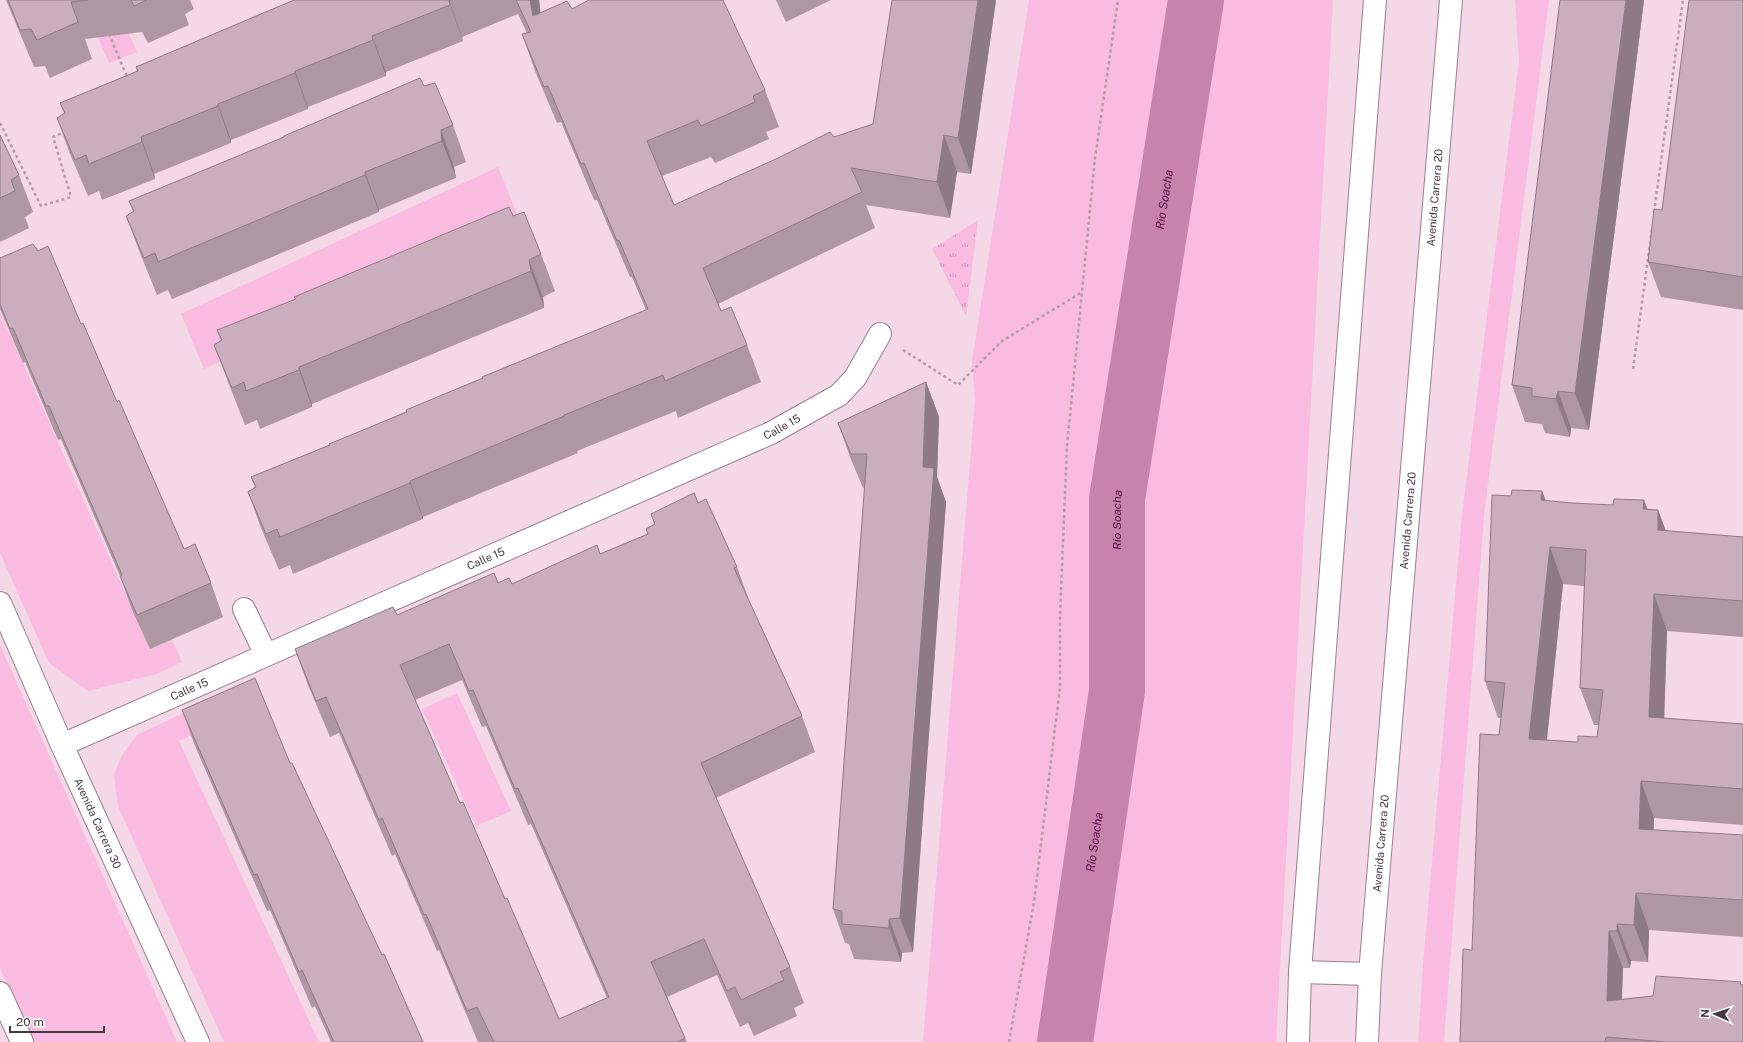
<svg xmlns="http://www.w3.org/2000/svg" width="1743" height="1042" viewBox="0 0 1743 1042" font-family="'Public Sans',sans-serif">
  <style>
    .grass { fill: #f9bbe0 }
    .park { fill: url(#park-tufts) }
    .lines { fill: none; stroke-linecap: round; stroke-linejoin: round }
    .river { stroke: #c684ad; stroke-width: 56 }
    .minor-casing { stroke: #9a7f8f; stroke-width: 24 }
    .major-casing { stroke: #9a7f8f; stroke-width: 24 }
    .path { stroke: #b29ba8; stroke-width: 2.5; stroke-dasharray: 3 3; stroke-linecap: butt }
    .minor { stroke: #fff; stroke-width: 22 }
    .major { stroke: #fff; stroke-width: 22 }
    .wall { fill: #ae96a3; fill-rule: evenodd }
    .shaded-wall { fill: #8d7a85 }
    .building { fill: #caaebe; stroke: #8d7a85; fill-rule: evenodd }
    .labels { text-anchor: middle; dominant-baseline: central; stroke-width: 3; stroke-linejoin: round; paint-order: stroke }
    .street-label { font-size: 11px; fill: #453940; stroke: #fff }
    .water-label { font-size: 12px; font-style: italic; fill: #580642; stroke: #fff }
  </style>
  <defs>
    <pattern id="park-tufts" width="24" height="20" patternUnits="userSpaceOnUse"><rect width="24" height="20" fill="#f9bbe0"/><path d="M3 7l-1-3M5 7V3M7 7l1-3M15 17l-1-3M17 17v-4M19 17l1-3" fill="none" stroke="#cb99b7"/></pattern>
  </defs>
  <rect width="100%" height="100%" fill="#f5d8e8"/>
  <!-- grass -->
  <g class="grass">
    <path d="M82 0H114L137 52 109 63Z"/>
    <path d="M1029 0H1333L1276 1042H923L975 400 972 361Z"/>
    <path d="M1515 0H1549L1484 516 1444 1042H1418L1423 965 1462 515 1519 61Z"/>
    <path d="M498 167 520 222 204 369 181 314Z"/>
    <path d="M0 312 150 649 172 639 182 662 157 674 88 691 49 663 0 553Z"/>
    <path d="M0 645 177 1042H33L0 968Z"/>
    <path d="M251 681 262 705 179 741 319 1042H224L118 806 114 775 122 755 137 735Z"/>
    <path d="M457 693 511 811 476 826 422 709Z"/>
  </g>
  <!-- park -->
  <path class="park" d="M978 220 966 316 932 249Z"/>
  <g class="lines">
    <!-- river -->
    <path class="river" id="s1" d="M1065 1042 1117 691V499L1196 0"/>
    <!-- minor casing -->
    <g class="minor-casing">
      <g id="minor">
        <path d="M244 609 266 655"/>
        <path id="s2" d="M62 745 771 433 839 395 855 378 880 334"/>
        <path d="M1300 972 1370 974"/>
        <path d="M1298 1042 1300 972 1375 0"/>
        <path id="s3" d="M1367 1042 1370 974 1451 0"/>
      </g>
    </g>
    <!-- major casing -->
    <g class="major-casing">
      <g id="major">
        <path id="s4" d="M0 603 62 745 198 1042"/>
        <path d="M0 993 22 1042"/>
      </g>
    </g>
    <!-- path -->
    <g class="path">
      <path d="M109 34 128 79"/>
      <path d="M0 123 41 206 71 197 53 137 65 132"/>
      <path d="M1654 212 1683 0"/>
      <path d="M903 350 958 385 1002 341 1082 292"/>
      <path d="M1633 369 1652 229"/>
      <path d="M1009 1042 1034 902 1060 687V614L1067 446 1095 158 1118 0"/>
    </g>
    <!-- minor -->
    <use href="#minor" class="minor"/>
    <!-- major -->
    <use href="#major" class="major"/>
  </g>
  <!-- wall -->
  <g class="wall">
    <path d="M6 0H190L194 9 185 14 189 25 148 43 142 32 85 39 92 59 50 78 45 66 34 67Z"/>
    <path d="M294 0H539L540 13 572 9 765 90 779 127 766 132 769 139 715 163 711 157 662 176 674 205 834 137 873 124 996 0 971 174 957 172 950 218 866 205 875 228 718 304 721 311 747 345 761 382 678 418 676 411 577 451 578 453 423 517V519L293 574 290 565 279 570 261 528 248 492 255 487 251 477 329 445 483 378 646 310 632 277H630L597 200H594L561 122 557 123 535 71 522 34 527 33 518 14 462 37 463 41 386 72V76L308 107V109L231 140V143L154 174 155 179 102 200 99 191 88 196 70 154 57 118 64 113 60 103 138 71 136 67Z"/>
    <path d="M776 0H831L786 22Z"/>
    <path d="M1560 0H1644L1636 64 1589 430 1571 428 1570 437 1545 433 1542 424 1525 422 1512 385Z"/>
    <path d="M1743 0V310L1661 297 1648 262 1662 210Z"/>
    <path d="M424 86 453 125 466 162 454 167 456 178 379 210V212L172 299 168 290 157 295 140 253 126 216 133 212 129 201Z"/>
    <path d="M0 135 19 175 33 212 25 217 29 228 0 242Z"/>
    <path d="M513 216 541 254 555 291 543 297 544 308 312 404V407L260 429 257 420 245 425 228 382 214 345 221 341 217 330Z"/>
    <path d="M0 258 81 324 184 549 211 583 223 617 150 649 132 610 120 576 61 439 58 440 25 362 23 363 0 309Z"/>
    <path d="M926 382 939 417 937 477 946 502 913 952 902 953 901 962 854 959 849 944 845 943 833 909 865 488H863L850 457 838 423Z"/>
    <path d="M1542 491 1546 501 1658 510 1666 531 1743 537V637L1667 631 1664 718 1743 724V825L1654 818V830L1743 835V937L1649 930 1648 962 1631 961 1630 968H1623L1622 999 1653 996 1741 982V984L1743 1042H1460L1472 950 1501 718H1498L1485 681 1511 496ZM1563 584 1584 586 1580 688 1594 725H1599L1597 737 1578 742 1547 740Z"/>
    <path d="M698 503 737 567 750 603 802 716 815 752 716 798 790 967 804 1003 794 1008 797 1016 754 1036 748 1023 740 1027 717 975 667 997 687 1042H478L439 950 437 951 395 854 392 856 339 733 330 737 308 685 295 649 397 615 498 583 512 584 600 554 648 534 646 529 654 524 651 514ZM462 680 482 727 486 726 528 825 531 824 607 998 559 1019 505 899 460 803 415 700Z"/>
    <path d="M182 710 290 763 423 1042H331L315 1006 312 1008 270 910 267 911 195 746Z"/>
  </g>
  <!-- shaded-wall -->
  <g class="shaded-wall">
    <path d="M530 0H539L546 53 533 16Z"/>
    <path d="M978 0H996L971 174 958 138Z"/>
    <path d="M1626 0H1644L1636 64 1589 430 1575 393Z"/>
    <path d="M449 1 462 37 463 41 450 5Z"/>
    <path d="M372 36 386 72V76L373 40Z"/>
    <path d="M295 71 308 107V109L295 73Z"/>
    <path d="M218 104 231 140V143L218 106Z"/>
    <path d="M441 130 454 167 456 178 442 141Z"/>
    <path d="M944 135 957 172 950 218 937 182Z"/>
    <path d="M141 137 154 174 155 179 142 142Z"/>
    <path d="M365 172 379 210V212L365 175Z"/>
    <path d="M529 260 543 297 544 308 531 271Z"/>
    <path d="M299 367 312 404V407L299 370Z"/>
    <path d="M926 382 939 417 937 477 946 502 913 952 900 918 923 467Z"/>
    <path d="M1558 391 1571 428 1570 437 1556 399Z"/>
    <path d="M410 481 423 517V519L410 483Z"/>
    <path d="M1542 491 1556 528 1541 500Z"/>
    <path d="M1644 500 1658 537 1643 509Z"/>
    <path d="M1658 510 1672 548 1658 530Z"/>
    <path d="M1550 547 1563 584 1543 776 1529 739Z"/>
    <path d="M1654 594 1667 631 1663 754 1649 717Z"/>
    <path d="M1641 781 1654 818 1652 866 1639 829Z"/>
    <path d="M1636 893 1649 930 1648 962 1634 925Z"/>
    <path d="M889 919 902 953 901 962 889 928Z"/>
    <path d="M1617 924 1631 961 1630 968 1617 931Z"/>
    <path d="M1609 931 1623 968 1620 1038 1607 1001Z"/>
  </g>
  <!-- building -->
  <g class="building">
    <path d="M8 0H88L71 2 78 22 37 40 31 29 20 30Z"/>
    <path d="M131 0H147L134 6Z"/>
    <path d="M294 0H451L449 1 450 5 372 36 373 40 295 71V73L218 104V106L141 137 142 142 89 164 86 155 75 160 57 118 65 113 60 103 138 71 136 67Z"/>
    <path d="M516 0H530L533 16 567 1 572 9 589 0H723L765 90 753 96 755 102 701 126 698 120 647 141 674 205 778 158 830 132 834 137 873 124 892 0H978L958 138 944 135 937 182 851 168 862 192 703 268 721 311 731 307 747 345 665 381 663 375 564 415V416L410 481V483L280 537 277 529 266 534 248 492 256 487 251 477 330 445 329 444 407 412 406 410 483 378 482 377 648 309 619 240 617 241 584 163 581 164 548 86 544 87 522 34 531 32Z"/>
    <path d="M1560 0H1626L1575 393 1558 391 1556 399 1532 396V388L1512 385Z"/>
    <path d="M1689 0H1743V277L1648 262 1654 209 1662 210Z"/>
    <path d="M420 78 424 86 435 83 453 125 441 130 442 141 365 172V175L158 262 155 253 144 258 126 216 134 211 129 201 284 137V136Z"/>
    <path d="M0 135 19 175 11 180 15 191 0 198Z"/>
    <path d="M509 207 513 216 524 212 541 254 529 260 531 271 299 367V370L246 391 244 382 232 388 214 345 222 340 217 330 296 299 294 297Z"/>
    <path d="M33 244 38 251 48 246 81 324 83 323 117 402 119 400 184 549 195 544 211 583 137 615 120 576 122 575 49 406H46L13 328 10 329 0 304V258Z"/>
    <path d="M926 382 923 467 934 468 900 918 889 919V928L842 924V911L833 909 867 454H851L838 423Z"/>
    <path d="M1512 490 1542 491 1541 500 1572 503 1613 505 1614 499 1644 500 1643 509 1658 510V530L1743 537V601L1654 594 1649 717 1743 724V789L1641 781 1639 829 1743 835V900L1636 893 1634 925 1617 924V931H1609L1607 1001 1653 996 1656 976 1741 982 1740 984 1743 985V1042H1667L1606 1037 1605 1042H1460L1463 949 1472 950 1480 734 1499 735 1505 683 1485 681 1492 495 1511 496ZM1550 547 1586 550 1580 688 1603 690 1597 737 1578 736V742L1529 739Z"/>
    <path d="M694 493 698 503 706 499 737 567 734 568 802 716 701 763 790 967 780 972 784 980 741 1000 735 987 727 991 704 939 651 962 685 1038 677 1042H494L477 1007 467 1011 426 914 424 915 382 818 379 820 326 697 316 701 295 649 393 607 397 615 494 573 498 583 509 578 512 584 597 545 600 554 648 534 646 529 655 524 651 514ZM449 644 469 691 473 690 515 789 518 788 609 997 559 1019 507 898 505 899 463 802 460 803 400 665Z"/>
    <path d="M255 678 290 763H292L382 955 384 954 423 1042H334L302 970 299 972 257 874 254 875 182 710Z"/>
  </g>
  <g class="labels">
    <!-- street labels -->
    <g class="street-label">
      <text stroke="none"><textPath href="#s3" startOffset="847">Avenida Carrera 20</textPath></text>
      <text stroke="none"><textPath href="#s2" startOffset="787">Calle 15</textPath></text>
      <text stroke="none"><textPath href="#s3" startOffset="523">Avenida Carrera 20</textPath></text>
      <text stroke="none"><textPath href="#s2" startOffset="463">Calle 15</textPath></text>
      <text stroke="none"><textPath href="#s2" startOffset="139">Calle 15</textPath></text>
      <text stroke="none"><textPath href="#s4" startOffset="241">Avenida Carrera 30</textPath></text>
      <text stroke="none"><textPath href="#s3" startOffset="199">Avenida Carrera 20</textPath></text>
    </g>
    <!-- water labels -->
    <g class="water-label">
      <text stroke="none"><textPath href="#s1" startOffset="850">Río Soacha</textPath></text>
      <text stroke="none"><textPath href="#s1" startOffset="526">Río Soacha</textPath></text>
      <text stroke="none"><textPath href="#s1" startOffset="202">Río Soacha</textPath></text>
    </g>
  </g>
  <!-- north arrow -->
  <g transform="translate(1715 1014) rotate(273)" stroke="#ffffff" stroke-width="3" paint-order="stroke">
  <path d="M0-3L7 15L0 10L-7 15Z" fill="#453940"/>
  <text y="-6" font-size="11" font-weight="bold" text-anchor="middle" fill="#453940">N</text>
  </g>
  <!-- scale -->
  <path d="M10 1026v6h94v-6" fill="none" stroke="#453940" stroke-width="2"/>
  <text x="16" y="1026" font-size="12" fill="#453940" stroke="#ffffff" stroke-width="3" paint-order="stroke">20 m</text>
</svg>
